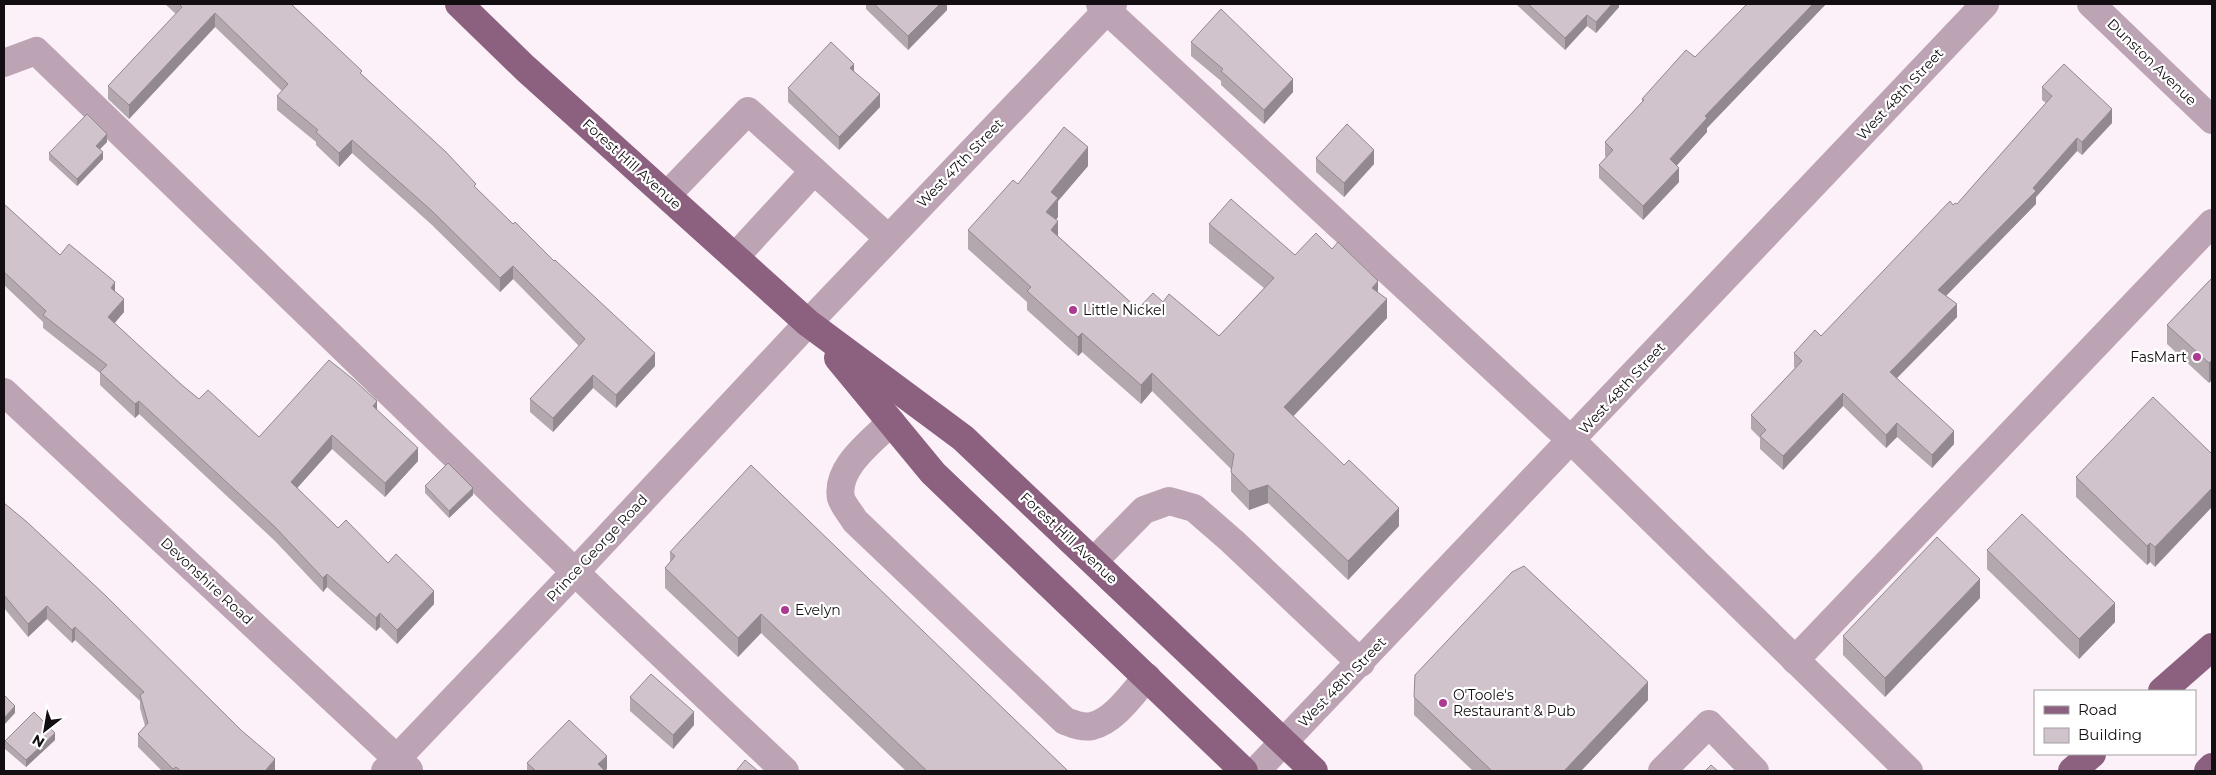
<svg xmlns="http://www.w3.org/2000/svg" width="2216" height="775" viewBox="0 0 2216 775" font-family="Montserrat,sans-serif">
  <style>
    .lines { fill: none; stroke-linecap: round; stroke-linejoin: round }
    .minor { stroke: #bda4b5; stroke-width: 28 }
    .major { stroke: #8c607f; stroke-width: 28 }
    .wall { fill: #b4a8af }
    .shaded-wall { fill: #92888f }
    .building { fill: #d1c3cc; stroke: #92888f }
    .poi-dot { fill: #ac3992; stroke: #fff; stroke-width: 2 }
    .labels { text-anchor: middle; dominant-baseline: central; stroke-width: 4.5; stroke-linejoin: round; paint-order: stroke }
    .street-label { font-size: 14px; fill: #130e11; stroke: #fff }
    .poi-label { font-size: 14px; fill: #130e11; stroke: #fff; text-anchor: start }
  </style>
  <rect width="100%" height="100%" fill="#fdf1f9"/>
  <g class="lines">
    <!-- minor -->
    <g class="minor">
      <path d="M1100 4 1572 441 1909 771"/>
      <path d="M2091 4 2212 120"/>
      <path d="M4 63 36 51 606 602 785 771"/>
      <path d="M667 195 748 111 888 238"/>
      <path d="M735 257 814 171"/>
      <path d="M4 392 409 770"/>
      <path d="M891 422C873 441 835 467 841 498 843 505 851 514 855 521L1065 721C1073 724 1083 728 1092 726 1114 721 1133 693 1147 677"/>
      <path d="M1094 561 1144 510 1169 501 1194 508 1232 541 1361 663"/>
      <path d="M1795 660 2212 223"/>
      <path d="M385 771 575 572 808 323 1113 4"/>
      <path d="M1256 771 1985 4"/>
      <path d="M1662 771 1709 724 1755 771"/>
    </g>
    <!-- major -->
    <g class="major">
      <path d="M459 4 525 68 808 323 963 438 1314 771"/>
      <path d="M838 358 933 473 1244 771"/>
      <path d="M2162 691 2212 647"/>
      <path d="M2072 771 2092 754"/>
      <path d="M2208 771 2212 767"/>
    </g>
  </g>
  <!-- wall -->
  <g class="wall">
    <path d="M165 4H291L655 366 616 408 593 388 553 432 530 412V399L579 346 513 279 500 292 432 225 352 153 339 167 316 145V142L277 110V96L282 91 215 27 129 119 108 99V86L176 14Z"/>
    <path d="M866 4H947V10L908 50 866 9Z"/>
    <path d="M1516 4H1619V7L1596 33 1587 26 1565 50Z"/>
    <path d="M1747 4H1826L1707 128V132L1677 165 1679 182 1643 220 1599 178V165L1606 157 1605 156V142L1642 102V99L1695 57Z"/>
    <path d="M1191 42 1293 92 1264 124 1221 85V81L1191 56Z"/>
    <path d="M2042 87 2112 123 2082 155 2077 151 2036 197V204L1946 296 1957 317 1897 378 1954 444 1932 468 1897 437 1886 448 1843 406 1783 470 1760 449V438L1751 429V415L1795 368 1794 367V353L1821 336 1953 205 1957 204 2046 103 2042 100Z"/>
    <path d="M788 88 880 107 839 150 788 102Z"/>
    <path d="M107 142 100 149 103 159 77 186 49 160V153Z"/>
    <path d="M1316 158 1374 164 1344 197 1316 172Z"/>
    <path d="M1088 166 1058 201V217L1056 220 1058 236 1138 309 1163 302 1219 336 1264 288 1209 243V224L1295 255 1332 249 1378 293 1387 318 1293 416 1399 526 1348 580 1268 503 1249 510 1231 491V469L1152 391 1141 404 1082 352 1078 356 1027 310V302L968 249V230L1018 184Z"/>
    <path d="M4 204 60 255 115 292 124 312 114 323 183 386 199 399 259 437 377 410 418 461 385 497 332 449 297 488 338 528 388 563 434 604 397 644 380 627 376 631 327 587 323 592 275 541 139 414 135 418 100 385V373L43 328V322L4 285Z"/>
    <path d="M2212 278 2209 383 2167 344V325Z"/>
    <path d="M2212 454 2155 567 2150 562 2147 565 2076 497V477Z"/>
    <path d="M425 486 473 495 449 518 425 493Z"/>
    <path d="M4 503 275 771H162L138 747V734L145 726 140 708V701L75 640 72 643 47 619 28 637 4 608Z"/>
    <path d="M1987 550 2115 622 2079 659 1987 569Z"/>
    <path d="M670 552 1068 771H906L761 633 738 657 665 588V568L670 562Z"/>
    <path d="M1980 598 1885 697 1843 655V636Z"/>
    <path d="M630 697 694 725 673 749 630 711Z"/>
    <path d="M1414 697 1648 700 1581 771H1473L1414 715Z"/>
    <path d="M55 740 26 767 5 749V741Z"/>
    <path d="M527 763 607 769 604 771H527Z"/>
  </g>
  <!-- shaded-wall -->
  <g class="shaded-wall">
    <path d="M940 4H947V10L908 50V36Z"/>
    <path d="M1612 4H1619V7L1596 33V22Z"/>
    <path d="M1813 4H1826L1707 128V132L1670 173V159L1705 116Z"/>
    <path d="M215 13V27L129 119V105Z"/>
    <path d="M1587 15V26L1565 50V38Z"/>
    <path d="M854 64V77L850 68Z"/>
    <path d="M1293 79V92L1264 124V110Z"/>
    <path d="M880 94V107L839 150V137Z"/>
    <path d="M2112 109V123L2082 155V142Z"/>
    <path d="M107 134V142L96 153V146Z"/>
    <path d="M2077 138V151L2036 197V204L1938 304V290L2033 188Z"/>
    <path d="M352 140V153L339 167V153Z"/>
    <path d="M1088 147V166L1058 201V217L1046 230V212L1051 192Z"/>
    <path d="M1374 150V164L1344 197V183Z"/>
    <path d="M103 152V159L77 186V179Z"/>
    <path d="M1679 168V182L1643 220V206Z"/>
    <path d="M1058 221V240L1051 230Z"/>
    <path d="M513 266V279L500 292V278Z"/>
    <path d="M1378 281V299L1372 288Z"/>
    <path d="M115 282V296L111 288Z"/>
    <path d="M124 299V312L108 331V317Z"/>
    <path d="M1387 299V318L1284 426V407Z"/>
    <path d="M1957 304V317L1890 385V372Z"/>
    <path d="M1082 333V352L1078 356V337Z"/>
    <path d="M655 353V366L616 408V395Z"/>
    <path d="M2212 360V380L2209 383V363Z"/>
    <path d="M1152 373V391L1141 404V385Z"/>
    <path d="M593 375V388L553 432V418Z"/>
    <path d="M1843 393V406L1783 470V456Z"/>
    <path d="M139 401V414L135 418V404Z"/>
    <path d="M377 401V415L373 406Z"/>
    <path d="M1897 423V437L1886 448V435Z"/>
    <path d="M1954 431V444L1932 468V455Z"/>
    <path d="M332 435V449L291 495V482Z"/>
    <path d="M418 448V461L385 497V483Z"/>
    <path d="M1268 485V503L1249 510V491Z"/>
    <path d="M473 488V495L449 518V511Z"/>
    <path d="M2212 488V507L2155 567V547Z"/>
    <path d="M1399 508V526L1348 580V561Z"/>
    <path d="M2150 543V562L2147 565V546Z"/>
    <path d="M327 574V587L323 592V578Z"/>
    <path d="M1980 579V598L1885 697V678Z"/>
    <path d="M434 591V604L397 644V630Z"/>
    <path d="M2115 603V622L2079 659V639Z"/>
    <path d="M47 606V619L28 637V624Z"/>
    <path d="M380 613V627L376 631V618Z"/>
    <path d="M761 614V633L738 657V638Z"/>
    <path d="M75 627V640L72 643V630Z"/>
    <path d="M1648 682V700L1581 771H1564Z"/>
    <path d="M15 706V713L4 725V718Z"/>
    <path d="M694 712V725L673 749V735Z"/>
    <path d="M55 733V740L26 767V760Z"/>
    <path d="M607 756V769L604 771H598V764Z"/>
    <path d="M275 759V771H265Z"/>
  </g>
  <!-- building -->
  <g class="building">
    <path d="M179 4H291L362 71 360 73 446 152 476 184 474 186 513 224 515 222 554 261 555 260 655 353 616 395 593 375 553 418 530 399 585 339 513 266 500 278 432 211 352 140 339 153 316 132 318 130 277 96 288 84 215 13 129 105 108 86 182 7Z"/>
    <path d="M874 4H940L908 36Z"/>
    <path d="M1528 4H1612L1596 22 1587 15 1565 38Z"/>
    <path d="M1747 4H1813L1705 116 1707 118 1670 159 1679 168 1643 206 1599 165 1613 150 1605 142 1644 100 1642 99 1686 50 1695 57Z"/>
    <path d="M1221 9 1293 79 1264 110 1221 71 1223 69 1191 42Z"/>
    <path d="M831 42 854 64 850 68 880 94 839 137 788 88Z"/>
    <path d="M2064 64 2112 109 2082 142 2077 138 2033 188 2036 191 1938 290 1957 304 1890 372 1954 431 1932 455 1897 423 1886 435 1843 393 1783 456 1760 436 1766 430 1751 415 1802 361 1794 353 1815 330 1821 336 1950 201 1953 205 1955 203 1957 204 2052 96 2042 87Z"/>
    <path d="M87 114 107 134 96 146 103 152 77 179 49 153Z"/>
    <path d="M1347 124 1374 150 1344 183 1316 158Z"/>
    <path d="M1064 127 1088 147 1051 192 1058 198 1046 212 1058 221 1051 230 1138 309 1153 293 1163 302 1169 294 1219 336 1274 278 1209 224 1231 199 1295 255 1316 233 1332 249 1338 242 1378 281 1372 288 1387 299 1284 407 1344 465 1349 460 1399 508 1348 561 1268 485 1249 491 1231 472 1234 454 1152 373 1141 385 1082 333 1078 337 1027 291 1031 287 968 230 1013 180 1018 184Z"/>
    <path d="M4 204 60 255 69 244 115 282 111 288 124 299 108 317 183 386 199 399 208 390 259 437 329 360 354 380 377 401 373 406 418 448 385 483 332 435 291 482 338 528 346 520 388 563 396 554 434 591 397 630 380 613 376 618 327 574 323 578 275 527 139 401 135 404 100 372 107 365 43 315 46 311 4 272Z"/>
    <path d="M2212 278V360L2209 363 2167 325Z"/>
    <path d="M2153 397 2212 454V488L2155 547 2150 543 2147 546 2076 477Z"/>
    <path d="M448 463 473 488 449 511 425 486Z"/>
    <path d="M751 465 1068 771H927L761 614 738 638 665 568 675 556 670 552Z"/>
    <path d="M4 503 27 522 106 596 242 731 275 759 265 771H181L176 767 173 769 138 734 148 723 140 695 144 692 75 627 72 630 47 606 28 624 4 595Z"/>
    <path d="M2022 514 2115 603 2079 639 1987 550Z"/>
    <path d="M1937 537 1980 579 1885 678 1843 636Z"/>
    <path d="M1524 566 1648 682 1564 771H1492L1414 697 1415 675 1512 572Z"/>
    <path d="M651 674 694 712 673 735 630 697Z"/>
    <path d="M4 695 15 706 4 718Z"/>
    <path d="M34 712 55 733 26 760 5 741Z"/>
    <path d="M569 720 607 756 598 764 604 770 602 771H536L527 763Z"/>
    <path d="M745 760 758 771H736Z"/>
    <path d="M1711 765 1718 771H1705Z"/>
  </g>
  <!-- markers -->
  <g class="poi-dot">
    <circle cx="1073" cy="310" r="5"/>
    <circle cx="2197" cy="357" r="5"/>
    <circle cx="785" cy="610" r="5"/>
    <circle cx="1443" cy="703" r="5"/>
  </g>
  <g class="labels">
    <!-- street labels -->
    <g class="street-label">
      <text transform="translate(2152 62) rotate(44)">Dunston Avenue</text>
      <text transform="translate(1900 94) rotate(-47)">West 48th Street</text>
      <text transform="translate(960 163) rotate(-46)">West 47th Street</text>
      <text transform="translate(632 164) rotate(42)">Forest Hill Avenue</text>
      <text transform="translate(1622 388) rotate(-47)">West 48th Street</text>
      <text transform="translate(1069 538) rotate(43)">Forest Hill Avenue</text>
      <text transform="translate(597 548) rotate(-47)">Prince George Road</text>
      <text transform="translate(207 581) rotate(43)">Devonshire Road</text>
      <text transform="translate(1342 682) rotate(-46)">West 48th Street</text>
    </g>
    <!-- poi labels -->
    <g class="poi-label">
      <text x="1083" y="310">Little Nickel</text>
      <text x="2187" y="357" text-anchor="end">FasMart</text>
      <text x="795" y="610">Evelyn</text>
      <text x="1453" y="695">O'Toole's<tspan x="1453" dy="16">Restaurant &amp; Pub</tspan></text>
    </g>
  </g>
  <!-- border -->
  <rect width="2216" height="775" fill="none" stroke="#130e11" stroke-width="10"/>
  <!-- legend -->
  <rect x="2034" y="690" width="162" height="65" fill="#ffffff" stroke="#a19fa0"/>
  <rect x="2044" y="706" width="25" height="8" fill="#8c607f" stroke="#a19fa0"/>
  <text x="2078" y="715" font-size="15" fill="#130e11">Road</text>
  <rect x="2044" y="728" width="25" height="15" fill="#d1c3cc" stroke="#a19fa0"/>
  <text x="2078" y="740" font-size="15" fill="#130e11">Building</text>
  <!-- north arrow -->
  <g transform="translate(45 730) rotate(211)" stroke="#ffffff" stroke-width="4" paint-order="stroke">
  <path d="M0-4L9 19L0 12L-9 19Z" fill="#130e11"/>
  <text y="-8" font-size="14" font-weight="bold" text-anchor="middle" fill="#130e11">N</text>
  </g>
</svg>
